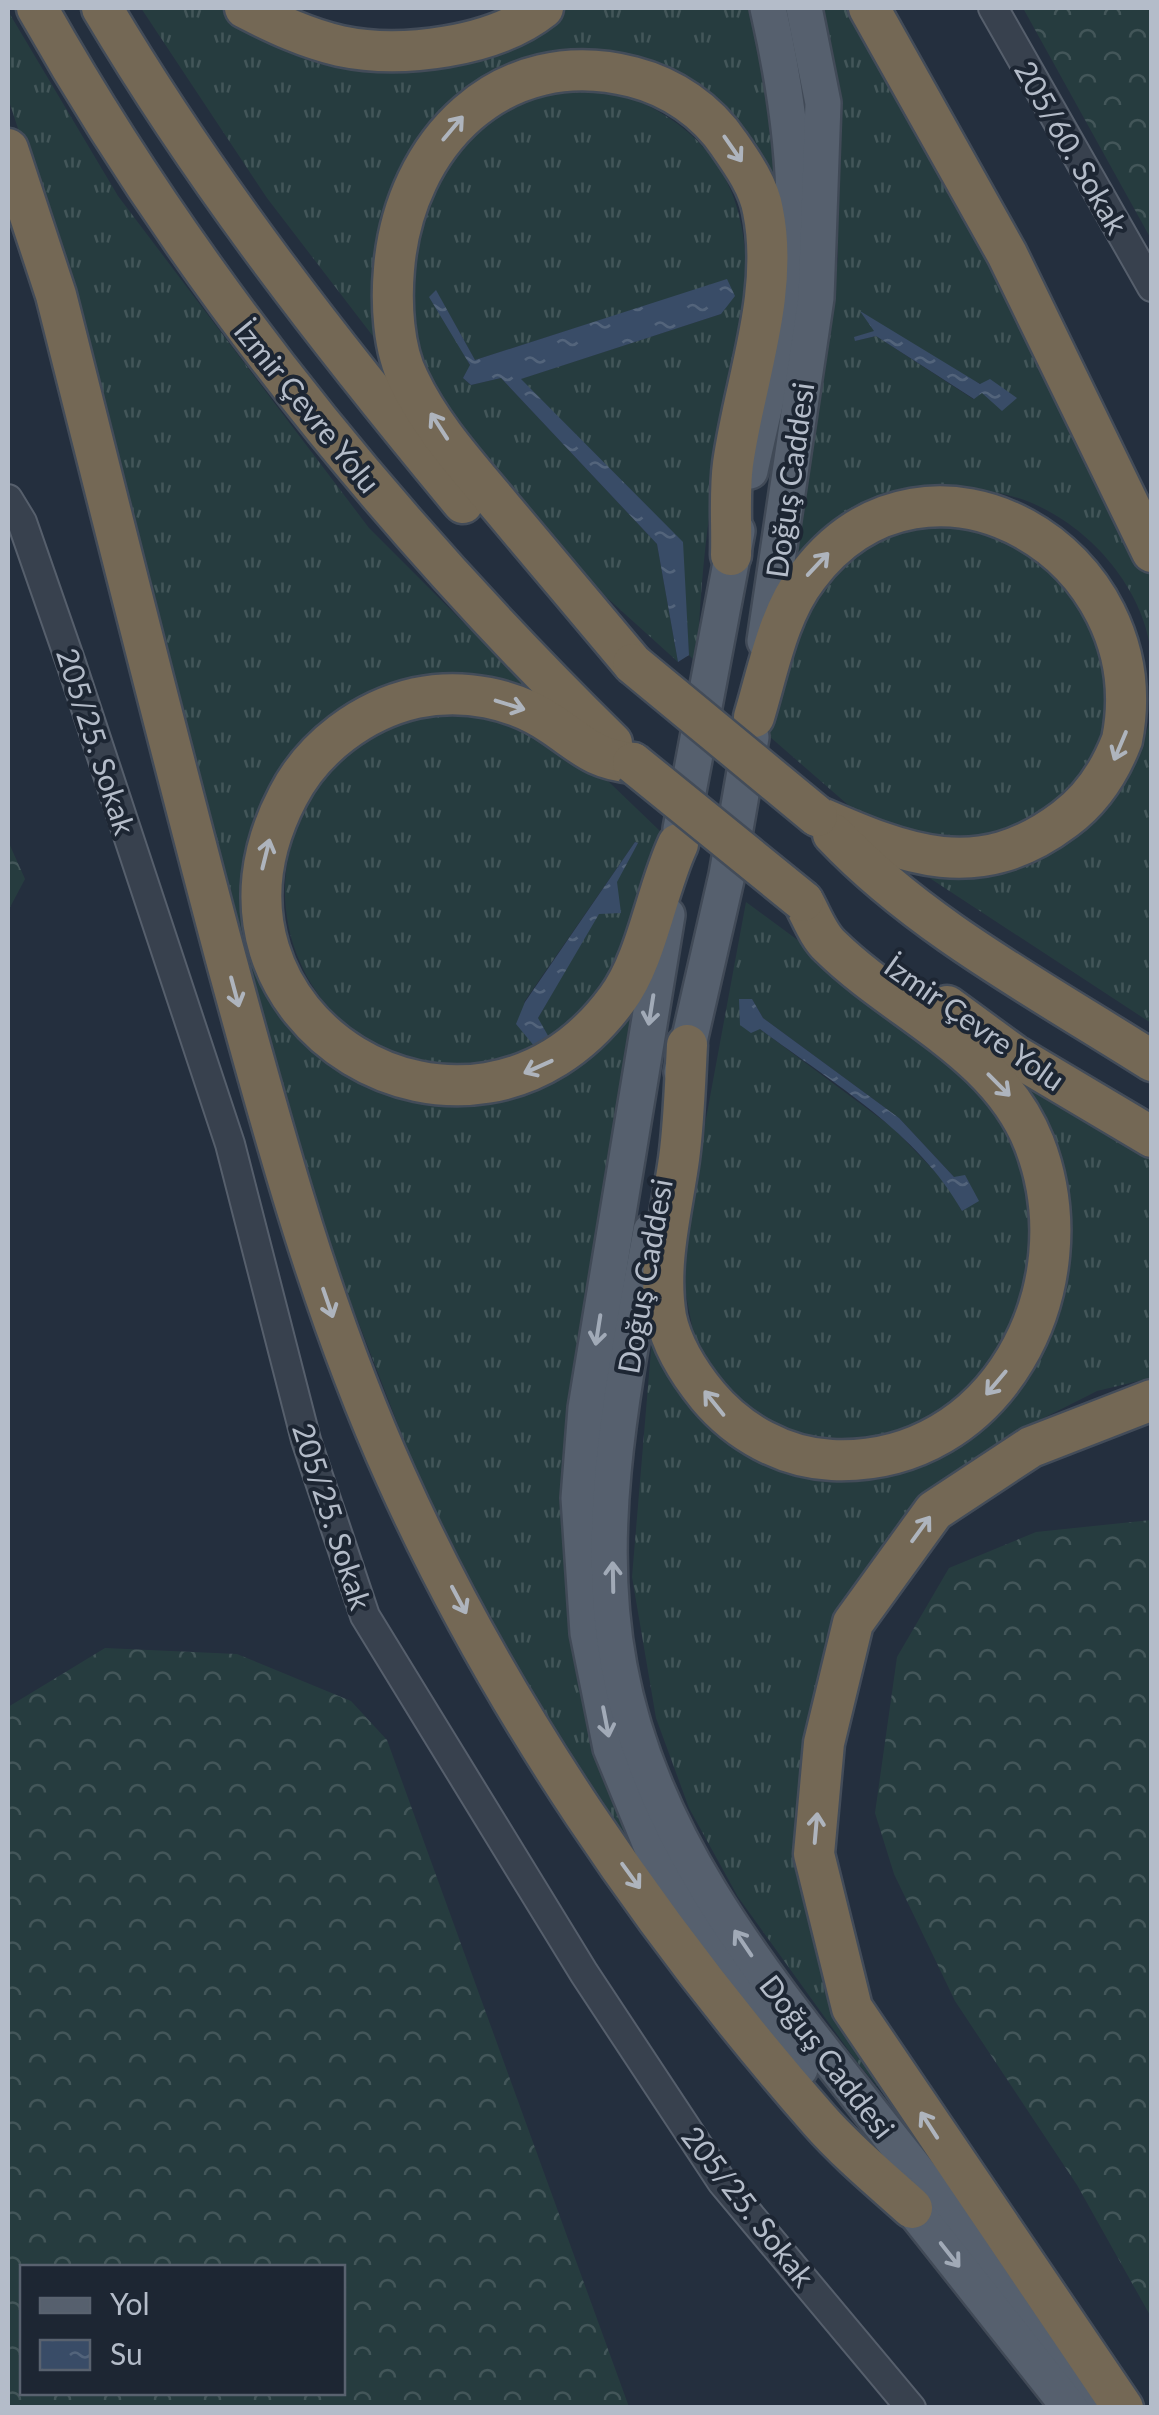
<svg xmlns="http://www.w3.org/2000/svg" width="1159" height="2415" viewBox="0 0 1159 2415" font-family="Lato,sans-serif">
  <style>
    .grass { fill: url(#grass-tufts); fill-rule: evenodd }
    .forest { fill: url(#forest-crowns); fill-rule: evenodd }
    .water { fill: url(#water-ripples) }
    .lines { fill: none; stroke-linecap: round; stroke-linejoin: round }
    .minor-casing { stroke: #565f6c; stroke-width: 32 }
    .major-casing { stroke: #414a57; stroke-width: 40 }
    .highway-casing { stroke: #434c59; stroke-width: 45 }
    .minor { stroke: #38414e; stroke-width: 28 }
    .major { stroke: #56606e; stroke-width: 35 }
    .highway { stroke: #746855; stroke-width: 40 }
    .highway-bridge-casing { stroke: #434c59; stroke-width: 45; stroke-linecap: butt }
    .highway-bridge { stroke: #746855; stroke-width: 40 }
    .oneway { stroke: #aeb4bd }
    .oneway2 { stroke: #a1aab7 }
    .labels { text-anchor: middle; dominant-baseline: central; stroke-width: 8; stroke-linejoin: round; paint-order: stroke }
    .street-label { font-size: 30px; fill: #b4bcc9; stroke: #1d2633 }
  </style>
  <defs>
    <pattern id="grass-tufts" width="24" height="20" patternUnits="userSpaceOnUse" patternTransform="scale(2.5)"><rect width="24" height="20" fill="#263c3f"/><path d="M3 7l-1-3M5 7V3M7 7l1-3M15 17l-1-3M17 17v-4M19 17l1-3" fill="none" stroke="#435659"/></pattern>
    <pattern id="forest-crowns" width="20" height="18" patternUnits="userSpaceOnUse" patternTransform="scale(2.5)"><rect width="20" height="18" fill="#263c3f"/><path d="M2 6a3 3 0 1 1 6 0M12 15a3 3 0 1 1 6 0" fill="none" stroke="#435659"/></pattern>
    <pattern id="water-ripples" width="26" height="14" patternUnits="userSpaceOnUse" patternTransform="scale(2.5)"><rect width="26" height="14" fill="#394c67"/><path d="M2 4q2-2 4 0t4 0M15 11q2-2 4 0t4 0" fill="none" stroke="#53647b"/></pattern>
  </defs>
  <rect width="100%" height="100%" fill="#242f3e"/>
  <!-- grass -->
  <g class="grass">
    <path d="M141 8H228L337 56 540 27 565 8H756L774 97 780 226 746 144 587 58 419 158 392 361 267 198Z"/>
    <path d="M816 8H859L988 234 1151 578V654C1143 573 1058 491 975 491 958 491 817 567 790 581L838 259 834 98ZM875 331 981 384 973 399 876 336 855 341V337Z"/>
    <path d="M8 11 118 196 369 528 533 692 371 704 261 852 309 1029 501 1092 637 989 569 1486 661 1886 592 1792 527 1688 427 1500 319 1220 203 799 70 288 8 98Z"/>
    <path d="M608 89C803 155 743 325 715 479 704 541 700 601 697 663L689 655 682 542 520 379 721 314 727 280 475 360 436 291 470 366 463 378 471 385 501 378 657 544 678 662 541 538 431 392 409 328 411 247 454 153 490 117 547 90Z"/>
    <path d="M904 525 1016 531 1098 606 1116 716 1065 808 969 851 870 824 769 736C778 673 799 586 855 549 869 539 888 532 904 525Z"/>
    <path d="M445 710 507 715 584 758 661 832C653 875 637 914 622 955 617 968 614 987 606 998 596 1011 570 1023 556 1032 540 1042 521 1060 504 1064 353 1099 234 941 307 806 335 752 386 721 445 710ZM635 842 638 843 538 1018 524 1002Z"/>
    <path d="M1151 715V1023L925 875C1037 880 1126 827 1151 715Z"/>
    <path d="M746 902 940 1045 1025 1148 1040 1256 1001 1372 899 1438 837 1443 778 1428 727 1393 695 1341 685 1290 686 1227ZM752 999 763 1018 899 1118 954 1177 961 1210 948 1185 893 1128 760 1029Z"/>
    <path d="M995 1058 1151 1157V1378L1097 1391 1016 1432 943 1488 843 1621 811 1709 797 1852 960 2185 857 2062 738 1897 689 1808 656 1718 632 1577 655 1303 730 1431 919 1458 1065 1265Z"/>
  </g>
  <!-- forest -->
  <g class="forest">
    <path d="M1023 8H1151V239Z"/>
    <path d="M8 841 25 879 8 911Z"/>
    <path d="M1151 1520H1152L1151 2317 1077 2185 955 2001 894 1874 875 1813 897 1657 949 1568 1036 1532Z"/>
    <path d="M105 1648 237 1654 351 1701 387 1740 629 2407H8V1707ZM22 2268H342V2392H22Z"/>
  </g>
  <!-- water -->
  <g class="water">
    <path d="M727 279 735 296 721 314 521 379 683 542 689 655 678 662 657 544 501 378 471 385 463 378 470 365 429 297 436 290 475 360Z"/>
    <path d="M860 311 980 384 990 379 1017 398 1002 411 982 393 974 399 876 336 855 341 854 337 874 331Z"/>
    <path d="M635 842 638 843 617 882 621 913 599 914 538 1018 551 1041 535 1047 516 1024 525 1002Z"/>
    <path d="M739 999H752L763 1018 899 1118 954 1177 965 1175 979 1201 962 1211C918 1132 831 1082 760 1029L751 1033 740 1025Z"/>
  </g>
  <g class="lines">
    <!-- minor casing -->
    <g class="minor-casing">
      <g id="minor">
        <path d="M993 8 1152 287"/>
        <path d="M8 499 22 522 71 663 230 1144 306 1440 365 1616 584 1973 722 2182 911 2408"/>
      </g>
    </g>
    <!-- major casing -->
    <g class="major-casing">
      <g id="major">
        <path d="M750 471C766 398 791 302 794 229 796 156 784 78 768 8"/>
        <path d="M765 641 816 298 823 103 804 8"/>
        <path d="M681 829 737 531"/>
        <path d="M667 915 586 1408 579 1498 588 1633 611 1748 655 1855 703 1937 800 2069"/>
        <path d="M682 1072 727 875 751 737"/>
        <path d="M651 1231C626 1372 592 1523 619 1666 651 1843 769 1982 877 2120 952 2215 1026 2310 1101 2405"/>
        <path d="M896 2188 1070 2408"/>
      </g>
    </g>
    <!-- highway casing -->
    <g class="highway-casing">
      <g id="highway">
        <path d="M37 8C191 281 388 523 612 743"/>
        <path d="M102 8C207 185 332 345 463 503"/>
        <path d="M245 8C276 24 306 38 340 46 401 59 494 47 543 8"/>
        <path d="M869 8 1007 254 1152 552"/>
        <path d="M8 149 56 295C112 516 167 738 226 959 274 1135 321 1311 396 1477 499 1706 654 1932 819 2120 847 2152 881 2180 912 2208"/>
        <path d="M633 664C589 612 546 560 502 508 469 468 431 427 409 380 393 349 391 303 394 269 404 143 502 43 633 77 672 87 707 111 729 144 743 164 759 187 763 211 780 294 744 383 733 464 729 494 732 525 731 555"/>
        <path d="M754 717C768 671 778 614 808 576 928 418 1159 553 1122 740 1110 771 1092 799 1065 819 978 885 906 855 817 816"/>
        <path d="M633 763C594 759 584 746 553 725 514 698 463 688 416 698 363 710 313 747 288 796 171 1018 470 1199 617 999 647 959 656 891 678 844"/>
        <path d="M833 834C921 927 1044 992 1152 1061"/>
        <path d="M947 1006 1014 1055 1152 1137"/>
        <path d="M687 1045C685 1083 684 1122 679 1159 672 1210 657 1264 666 1317 672 1346 690 1374 708 1396 738 1432 784 1458 832 1460 997 1467 1090 1287 1034 1143 998 1051 897 1012 830 946 818 935 811 915 803 901"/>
        <path d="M1123 2408 852 2008 814 1854 824 1743 853 1623 934 1511 1031 1447 1152 1400"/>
      </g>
    </g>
    <!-- minor -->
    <use href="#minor" class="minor"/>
    <!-- major -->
    <use href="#major" class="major"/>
    <!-- highway -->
    <use href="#highway" class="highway"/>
    <!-- highway-bridge casing -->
    <g class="highway-bridge-casing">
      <g id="highway-bridge">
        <path d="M633 664 817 816"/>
        <path d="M633 763 803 901"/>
      </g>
    </g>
    <!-- highway-bridge -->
    <use href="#highway-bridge" class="highway-bridge"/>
  </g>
  <!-- one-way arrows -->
  <defs><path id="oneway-shaft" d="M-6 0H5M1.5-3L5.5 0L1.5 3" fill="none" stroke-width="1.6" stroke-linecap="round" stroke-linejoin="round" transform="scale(2.5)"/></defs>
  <g class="oneway">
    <use href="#oneway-shaft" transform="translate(453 128) rotate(-50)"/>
    <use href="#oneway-shaft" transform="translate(733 149) rotate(55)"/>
    <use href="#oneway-shaft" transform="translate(439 426) rotate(-123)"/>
    <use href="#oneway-shaft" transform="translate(818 564) rotate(-47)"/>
    <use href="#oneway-shaft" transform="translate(510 705) rotate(17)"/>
    <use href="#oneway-shaft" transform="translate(1120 746) rotate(113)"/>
    <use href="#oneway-shaft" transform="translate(266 854) rotate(-76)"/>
    <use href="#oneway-shaft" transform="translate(235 992) rotate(75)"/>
    <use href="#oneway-shaft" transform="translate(538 1067) rotate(156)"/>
    <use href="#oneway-shaft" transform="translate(999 1085) rotate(45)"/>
    <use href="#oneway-shaft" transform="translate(328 1303) rotate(71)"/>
    <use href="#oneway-shaft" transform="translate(996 1383) rotate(130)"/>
    <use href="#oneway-shaft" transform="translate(714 1403) rotate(-129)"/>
    <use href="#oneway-shaft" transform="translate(921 1529) rotate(-54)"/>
    <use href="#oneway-shaft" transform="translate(459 1600) rotate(62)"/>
    <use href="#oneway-shaft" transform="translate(816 1828) rotate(-85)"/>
    <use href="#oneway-shaft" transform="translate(631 1876) rotate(54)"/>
    <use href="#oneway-shaft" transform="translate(929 2125) rotate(-123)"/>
  </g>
  <g class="oneway2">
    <use href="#oneway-shaft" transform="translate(651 1010) rotate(99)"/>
    <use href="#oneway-shaft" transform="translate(598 1330) rotate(99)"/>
    <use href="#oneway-shaft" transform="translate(613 1577) rotate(-91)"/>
    <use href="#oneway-shaft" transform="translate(606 1722) rotate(79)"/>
    <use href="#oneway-shaft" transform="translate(743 1943) rotate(-124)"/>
    <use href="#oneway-shaft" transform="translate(950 2255) rotate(52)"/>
  </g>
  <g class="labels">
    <!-- street labels -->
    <g class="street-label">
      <text transform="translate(1072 147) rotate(60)">205/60. Sokak</text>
      <text transform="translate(308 406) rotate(51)">İzmir Çevre Yolu</text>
      <text transform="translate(789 480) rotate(-82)">Doğuş Caddesi</text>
      <text transform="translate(97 741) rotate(72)">205/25. Sokak</text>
      <text transform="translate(975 1022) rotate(35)">İzmir Çevre Yolu</text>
      <text transform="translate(644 1276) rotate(-80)">Doğuş Caddesi</text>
      <text transform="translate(333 1516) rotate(72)">205/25. Sokak</text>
      <text transform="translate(828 2056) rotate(52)">Doğuş Caddesi</text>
      <text transform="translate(749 2206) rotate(52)">205/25. Sokak</text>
    </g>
  </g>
  <!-- border -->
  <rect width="1159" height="2415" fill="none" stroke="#b4bcc9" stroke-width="20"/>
  <!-- legend -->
  <rect x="20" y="2265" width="325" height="130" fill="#1d2633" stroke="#59626f" stroke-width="2.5"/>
  <rect x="40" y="2298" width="50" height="15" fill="#56606e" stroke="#59626f" stroke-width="2.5"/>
  <text x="110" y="2315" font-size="30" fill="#b4bcc9">Yol</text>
  <rect x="40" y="2340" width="50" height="30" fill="url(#water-ripples)" stroke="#59626f" stroke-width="2.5"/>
  <text x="110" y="2365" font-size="30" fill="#b4bcc9">Su</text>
</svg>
